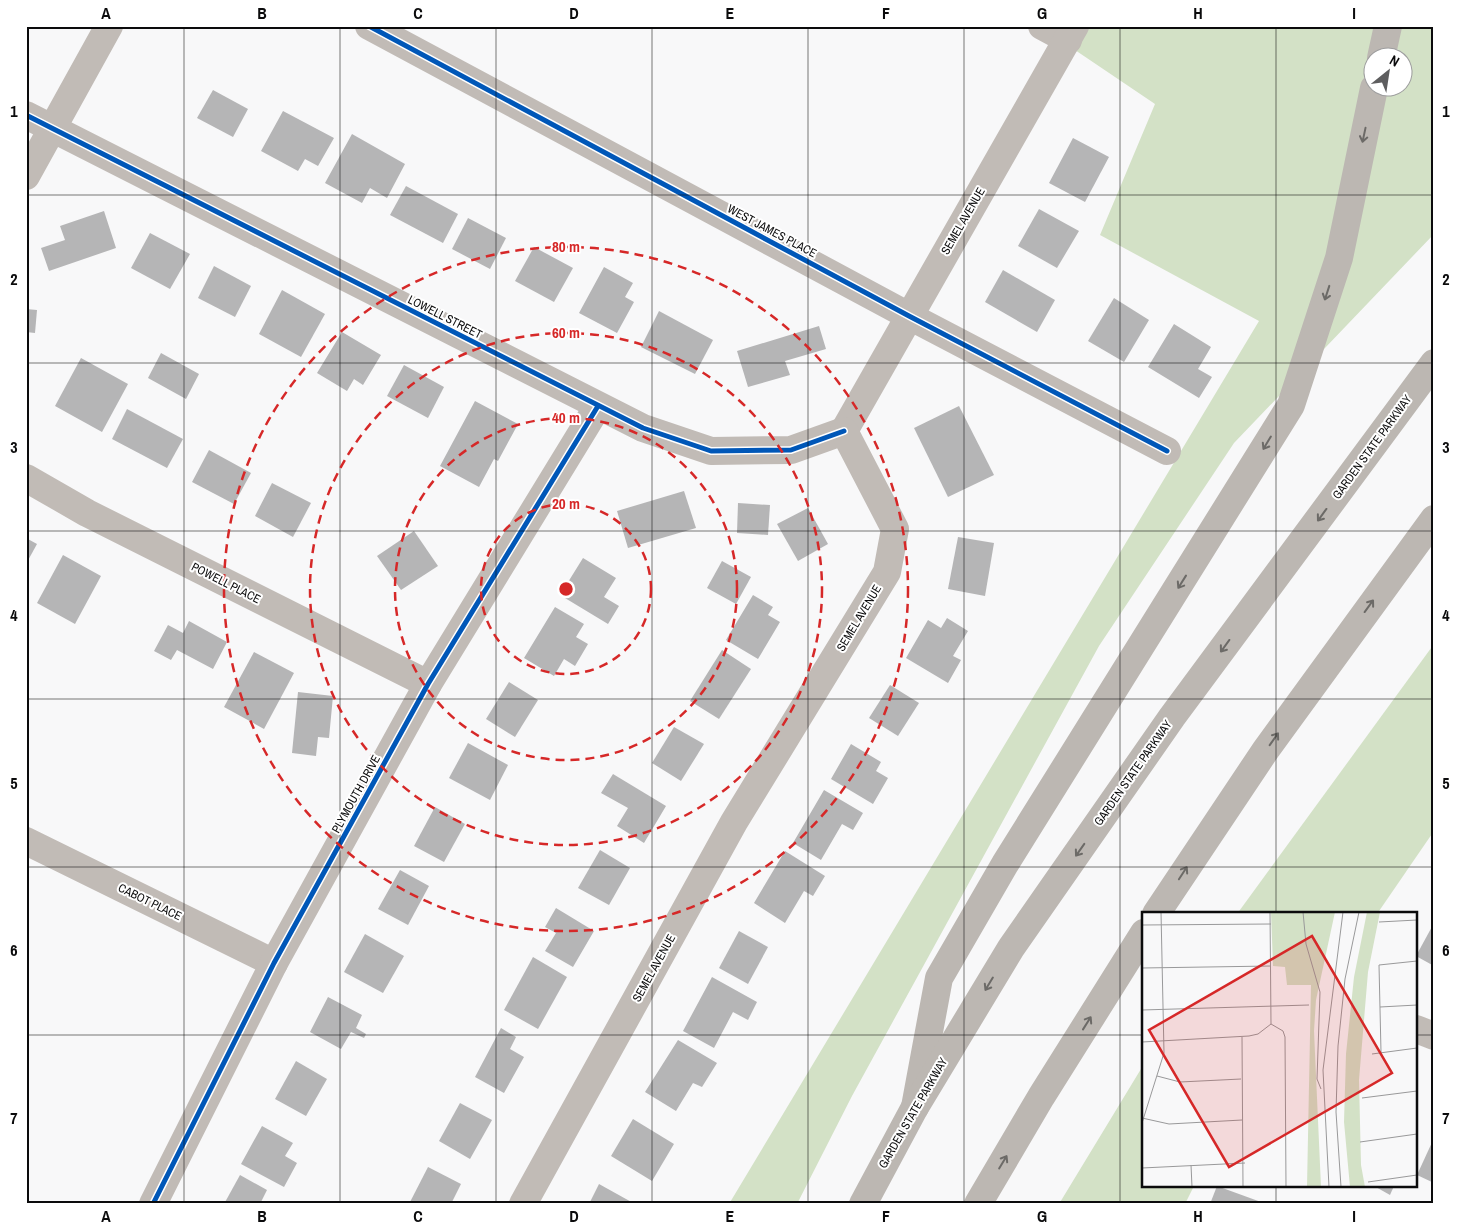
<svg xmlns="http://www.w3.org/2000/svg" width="1460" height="1230" viewBox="0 0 1460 1230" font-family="'Archivo Narrow',sans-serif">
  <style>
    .green { fill: #d3e1c6; fill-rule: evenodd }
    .building { fill: #b5b5b6 }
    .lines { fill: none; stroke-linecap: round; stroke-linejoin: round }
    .minor { stroke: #c1bbb6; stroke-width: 28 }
    .motorway { stroke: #bcb7b2; stroke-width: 28 }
    .cycleway-casing { stroke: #fff; stroke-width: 8 }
    .cycleway { stroke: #0057b8; stroke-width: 5 }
    .oneway { stroke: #6c6a67 }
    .grid { fill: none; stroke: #0b0b0c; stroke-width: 1; stroke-opacity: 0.55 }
    .ring { fill: none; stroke: #d62828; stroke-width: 2.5; stroke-dasharray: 9 6 }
    .labels { text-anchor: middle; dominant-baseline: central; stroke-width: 4; stroke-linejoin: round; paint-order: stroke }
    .street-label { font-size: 12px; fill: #0b0b0c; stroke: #fff }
    .inset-road { fill: none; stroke: #99999a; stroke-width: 1 }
    .view { fill: #d62828; fill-opacity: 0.15; stroke: #d62828; stroke-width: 2.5 }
    .inset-edge { fill: none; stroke: #0b0b0c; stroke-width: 2.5 }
    .centre { fill: #d62828; stroke: #fff; stroke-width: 2.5 }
    .ring-label { font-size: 15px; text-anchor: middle; font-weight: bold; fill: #d62828; stroke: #fff; stroke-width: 4; stroke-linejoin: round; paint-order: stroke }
    .neatline { fill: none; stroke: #0b0b0c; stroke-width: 2 }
    .grid-label { font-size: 16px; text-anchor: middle; font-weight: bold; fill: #0b0b0c }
  </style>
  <rect width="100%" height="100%" fill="#f8f8f9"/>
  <!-- green -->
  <g class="green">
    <path d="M1088 26H1434V234L1234 443 1099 646 852 1096 797 1204H729L1259 321 1100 235 1155 104 1075 50ZM1372 58H1402V88H1372Z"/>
    <path d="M1434 644V831L1377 914H1237Z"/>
    <path d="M1144 1064V1186H1194L1185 1204H1059Z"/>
  </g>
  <!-- building -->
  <g class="building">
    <path d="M213 90 248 109 233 137 197 118Z"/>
    <path d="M283 111 334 138 318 166 305 159 298 171 261 151Z"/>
    <path d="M352 134 405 164 387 198 370 188 362 203 325 183Z"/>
    <path d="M1073 138 1109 157 1085 202 1049 183Z"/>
    <path d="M406 186 458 214 443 243 390 215Z"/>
    <path d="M1039 209 1079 231 1057 268 1018 246Z"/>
    <path d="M104 211 116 248 49 271 41 248 65 240 60 226Z"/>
    <path d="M468 218 506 238 490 269 452 249Z"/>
    <path d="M150 233 190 254 170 289 131 268Z"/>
    <path d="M534 247 573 268 554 302 515 281Z"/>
    <path d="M214 266 251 286 235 317 198 298Z"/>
    <path d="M604 267 633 283 625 297 634 302 617 333 579 313Z"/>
    <path d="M1003 270 1055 300 1037 332 985 302Z"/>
    <path d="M282 290 325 314 301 357 259 334Z"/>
    <path d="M1114 298 1149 320 1124 362 1088 341Z"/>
    <path d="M26 309 37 310 35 333 26 332Z"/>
    <path d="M659 311 713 340 695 374 641 347Z"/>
    <path d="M1174 324 1211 347 1198 369 1212 377 1199 398 1148 367Z"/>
    <path d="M819 326 826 349 785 361 790 375 748 387 737 351Z"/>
    <path d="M342 332 381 355 363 385 354 379 347 391 317 373Z"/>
    <path d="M161 353 199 374 186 399 148 378Z"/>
    <path d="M81 358 128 384 102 432 55 406Z"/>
    <path d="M404 365 444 387 428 418 387 396Z"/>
    <path d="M475 401 518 424 498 461 494 459 479 487 440 466Z"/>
    <path d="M959 406 994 475 948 497 914 428Z"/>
    <path d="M127 409 183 439 167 468 112 439Z"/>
    <path d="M209 450 251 473 234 504 192 482Z"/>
    <path d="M272 483 311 503 293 537 255 516Z"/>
    <path d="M684 491 696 528 628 548 617 511Z"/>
    <path d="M738 503 770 505 768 535 737 533Z"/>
    <path d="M808 508 828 544 798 561 777 524Z"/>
    <path d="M414 531 438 566 401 590 377 556Z"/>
    <path d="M958 537 994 543 985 596 948 589Z"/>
    <path d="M26 538 37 544 26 564Z"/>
    <path d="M63 555 101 576 75 624 37 603Z"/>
    <path d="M583 558 616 578 604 597 619 606 608 624 560 595Z"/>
    <path d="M722 561 751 577 736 604 707 588Z"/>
    <path d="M753 595 773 607 768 615 780 622 758 659 726 640Z"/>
    <path d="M555 607 584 624 576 637 588 644 575 666 564 659 554 676 524 658Z"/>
    <path d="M947 618 968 631 953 656 961 660 948 683 906 658 928 620 941 628Z"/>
    <path d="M189 621 227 642 213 669 177 650 171 660 154 651 168 625 183 633Z"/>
    <path d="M722 650 751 669 719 719 690 701Z"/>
    <path d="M254 652 294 673 264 729 224 707Z"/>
    <path d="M509 682 538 700 515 737 486 719Z"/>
    <path d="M890 685 919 703 898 736 869 718Z"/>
    <path d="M298 692 333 696 329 738 318 737 316 756 292 753Z"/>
    <path d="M674 727 704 744 681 781 652 763Z"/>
    <path d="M468 743 508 765 490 800 449 778Z"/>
    <path d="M851 744 881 762 876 771 888 778 873 804 831 779Z"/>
    <path d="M613 774 666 806 644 843 617 826 628 808 601 793Z"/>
    <path d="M824 790 863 813 853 830 842 824 821 860 793 843Z"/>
    <path d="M435 807 465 824 444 862 414 846Z"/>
    <path d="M600 850 630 868 609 905 578 888Z"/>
    <path d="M785 851 825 876 813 896 804 891 785 923 754 903Z"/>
    <path d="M400 870 429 886 408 925 378 909Z"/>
    <path d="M556 908 594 931 573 967 545 951 556 933 545 927Z"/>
    <path d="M1434 923V966L1416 956Z"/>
    <path d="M739 931 768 947 748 984 719 968Z"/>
    <path d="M365 934 404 956 383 993 344 972Z"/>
    <path d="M533 957 567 977 538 1029 504 1010Z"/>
    <path d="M712 977 757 1002 748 1020 733 1012 714 1048 683 1031Z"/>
    <path d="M328 997 362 1015 356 1028 366 1034 364 1038 351 1032 341 1049 310 1032Z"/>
    <path d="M501 1028 516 1037 510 1049 524 1057 504 1093 475 1077Z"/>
    <path d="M678 1040 717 1063 702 1087 693 1083 676 1111 645 1092Z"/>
    <path d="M296 1061 327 1079 306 1116 275 1099Z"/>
    <path d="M460 1103 492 1120 470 1159 439 1141Z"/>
    <path d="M633 1119 674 1144 652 1181 611 1156Z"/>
    <path d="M262 1126 293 1143 285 1156 297 1163 284 1187 241 1164Z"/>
    <path d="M1434 1138V1183L1417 1175Z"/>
    <path d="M428 1167 461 1184 451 1204H409Z"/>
    <path d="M240 1175 267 1190 260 1204H224Z"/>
    <path d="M599 1184 635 1204H589Z"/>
    <path d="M1217 1186 1261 1202 1260 1204H1210Z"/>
    <path d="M1374 1186H1394L1390 1195Z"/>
  </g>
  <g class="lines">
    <!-- minor -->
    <g class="minor">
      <path d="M369 26 909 316 1167 451"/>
      <path d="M1042 26 1068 40"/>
      <path d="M26 115 643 428 711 451 791 450 844 431"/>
      <path d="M26 176 109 26"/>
      <path d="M844 431 1075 26"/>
      <path d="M26 478 87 513 428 684"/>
      <path d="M26 841 274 963"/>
      <path d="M1416 1029 1434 1036"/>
      <path d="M153 1204 274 963 428 684 598 406"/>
      <path d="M523 1204 734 822 887 572 895 529 844 431"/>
    </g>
    <!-- motorway -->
    <g class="motorway">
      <path d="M1381 58 1388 26"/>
      <path d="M1156 914 1265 751 1434 519"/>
      <path d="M915 1107 939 978 1005 864 1291 405 1339 258 1374 88"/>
      <path d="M863 1204 915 1107 1011 948 1172 717 1434 363"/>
      <path d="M978 1204 1041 1097 1144 933"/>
    </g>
    <!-- cycleway casing -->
    <g class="cycleway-casing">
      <g id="cycleway">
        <path d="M369 26 909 316 1167 451"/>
        <path d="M26 115 643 428 711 451 791 450 844 431"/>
        <path d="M153 1204 274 963 428 684 598 406"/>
      </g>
    </g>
    <!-- cycleway -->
    <use href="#cycleway" class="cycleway"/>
  </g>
  <!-- one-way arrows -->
  <defs><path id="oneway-shaft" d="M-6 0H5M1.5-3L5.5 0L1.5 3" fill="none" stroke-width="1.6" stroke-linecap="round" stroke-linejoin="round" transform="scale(1.25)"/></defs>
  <g class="oneway">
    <use href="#oneway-shaft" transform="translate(1364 135) rotate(102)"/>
    <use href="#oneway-shaft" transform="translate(1327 293) rotate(108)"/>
    <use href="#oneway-shaft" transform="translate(1267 443) rotate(121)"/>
    <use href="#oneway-shaft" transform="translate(1322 515) rotate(126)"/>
    <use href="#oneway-shaft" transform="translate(1182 582) rotate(122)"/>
    <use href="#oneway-shaft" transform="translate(1369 606) rotate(-54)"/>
    <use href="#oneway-shaft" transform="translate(1225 646) rotate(126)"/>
    <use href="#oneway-shaft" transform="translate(1274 739) rotate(-55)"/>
    <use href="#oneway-shaft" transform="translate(1080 850) rotate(125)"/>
    <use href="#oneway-shaft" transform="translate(1183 873) rotate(-57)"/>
    <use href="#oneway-shaft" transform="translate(989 984) rotate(121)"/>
    <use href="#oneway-shaft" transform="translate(1087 1023) rotate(-58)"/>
    <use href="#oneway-shaft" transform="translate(1003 1162) rotate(-59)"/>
  </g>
  <!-- grid -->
  <path class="grid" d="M184 26V1204M340 26V1204M496 26V1204M652 26V1204M808 26V1204M964 26V1204M1120 26V1204M1276 26V914M26 195H1434M26 363H1434M26 531H1434M26 699H1434M26 867H1434M26 1035H1144M1416 1035H1434M1276 1186V1204"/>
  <!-- distance rings -->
  <g class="ring">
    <circle cx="566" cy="589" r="85"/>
    <circle cx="566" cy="589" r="171"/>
    <circle cx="566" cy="589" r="256"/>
    <circle cx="566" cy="589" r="342"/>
  </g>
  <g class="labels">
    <!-- street labels -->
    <g class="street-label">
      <text transform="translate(963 221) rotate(-60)">SEMEL AVENUE</text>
      <text transform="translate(772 231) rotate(28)">WEST JAMES PLACE</text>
      <text transform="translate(445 317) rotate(27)">LOWELL STREET</text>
      <text transform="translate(1372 447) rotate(-54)">GARDEN STATE PARKWAY</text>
      <text transform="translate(226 583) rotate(27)">POWELL PLACE</text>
      <text transform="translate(859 618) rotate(-59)">SEMEL AVENUE</text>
      <text transform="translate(1133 773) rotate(-55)">GARDEN STATE PARKWAY</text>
      <text transform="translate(356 794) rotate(-61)">PLYMOUTH DRIVE</text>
      <text transform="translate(150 902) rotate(26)">CABOT PLACE</text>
      <text transform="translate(654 968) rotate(-61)">SEMEL AVENUE</text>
      <text transform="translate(913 1113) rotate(-60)">GARDEN STATE PARKWAY</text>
    </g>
  </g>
  <!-- overview -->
  <g transform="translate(1142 912)">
    <rect width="275" height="275" fill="#f8f8f9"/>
    <path d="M129 0H193L174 88 172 119 179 275H165L169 73H145L143 55 131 54ZM225 0H238L226 60 217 168 219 253 223 275H208L202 210 204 142 212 65Z" fill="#d3e1c6"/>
    <path class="inset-road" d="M128 0 129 112M161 0 164 32 178 80 175 167 179 177M237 10 275 8M0 13 129 12M0 56 129 54M238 95 275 93M0 98 167 93M129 112 141 119 143 125 144 275M100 125 101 275M0 130 107 124 116 122 129 112M239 140 237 53 275 49M230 142 275 136M15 164 38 170 99 167M220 186 275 179M0 206 27 212 100 208M0 211 22 141 19 0M218 230 275 222M49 253 50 275M0 256 103 251M226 270 275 263M187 275 181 158 201 0M199 275 194 200 196 134 203 67 217 0"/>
    <path class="view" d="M170 24 250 161 87 255 7 118Z"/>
    <rect width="275" height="275" class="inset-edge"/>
  </g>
  <circle cx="566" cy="589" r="8" class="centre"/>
  <g class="ring-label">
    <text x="566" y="252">80 m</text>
    <text x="566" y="338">60 m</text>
    <text x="566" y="423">40 m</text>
    <text x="566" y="509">20 m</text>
  </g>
  <!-- border -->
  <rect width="1460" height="1230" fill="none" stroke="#ffffff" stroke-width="55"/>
  <!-- north arrow -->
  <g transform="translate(1388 72) rotate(30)"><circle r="24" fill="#ffffff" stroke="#9d9d9e"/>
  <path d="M0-4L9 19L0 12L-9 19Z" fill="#5e5e5f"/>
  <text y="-8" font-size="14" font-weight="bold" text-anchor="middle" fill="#0b0b0c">N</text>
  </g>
  <rect x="28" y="28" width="1404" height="1174" class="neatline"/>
  <g class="grid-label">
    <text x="106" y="19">A</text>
    <text x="262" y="19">B</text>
    <text x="418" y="19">C</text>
    <text x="574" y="19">D</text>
    <text x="730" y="19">E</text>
    <text x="886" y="19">F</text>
    <text x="1042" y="19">G</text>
    <text x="1198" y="19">H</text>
    <text x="1354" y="19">I</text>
    <text x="14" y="117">1</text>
    <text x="1446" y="117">1</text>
    <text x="14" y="285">2</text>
    <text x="1446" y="285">2</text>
    <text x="14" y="453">3</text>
    <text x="1446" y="453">3</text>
    <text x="14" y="621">4</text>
    <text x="1446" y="621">4</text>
    <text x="14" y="789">5</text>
    <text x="1446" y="789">5</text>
    <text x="14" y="956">6</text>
    <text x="1446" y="956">6</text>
    <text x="14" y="1124">7</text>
    <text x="1446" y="1124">7</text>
    <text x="106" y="1222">A</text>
    <text x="262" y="1222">B</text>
    <text x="418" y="1222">C</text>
    <text x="574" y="1222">D</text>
    <text x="730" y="1222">E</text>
    <text x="886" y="1222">F</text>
    <text x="1042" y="1222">G</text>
    <text x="1198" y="1222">H</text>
    <text x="1354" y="1222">I</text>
  </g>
</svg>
